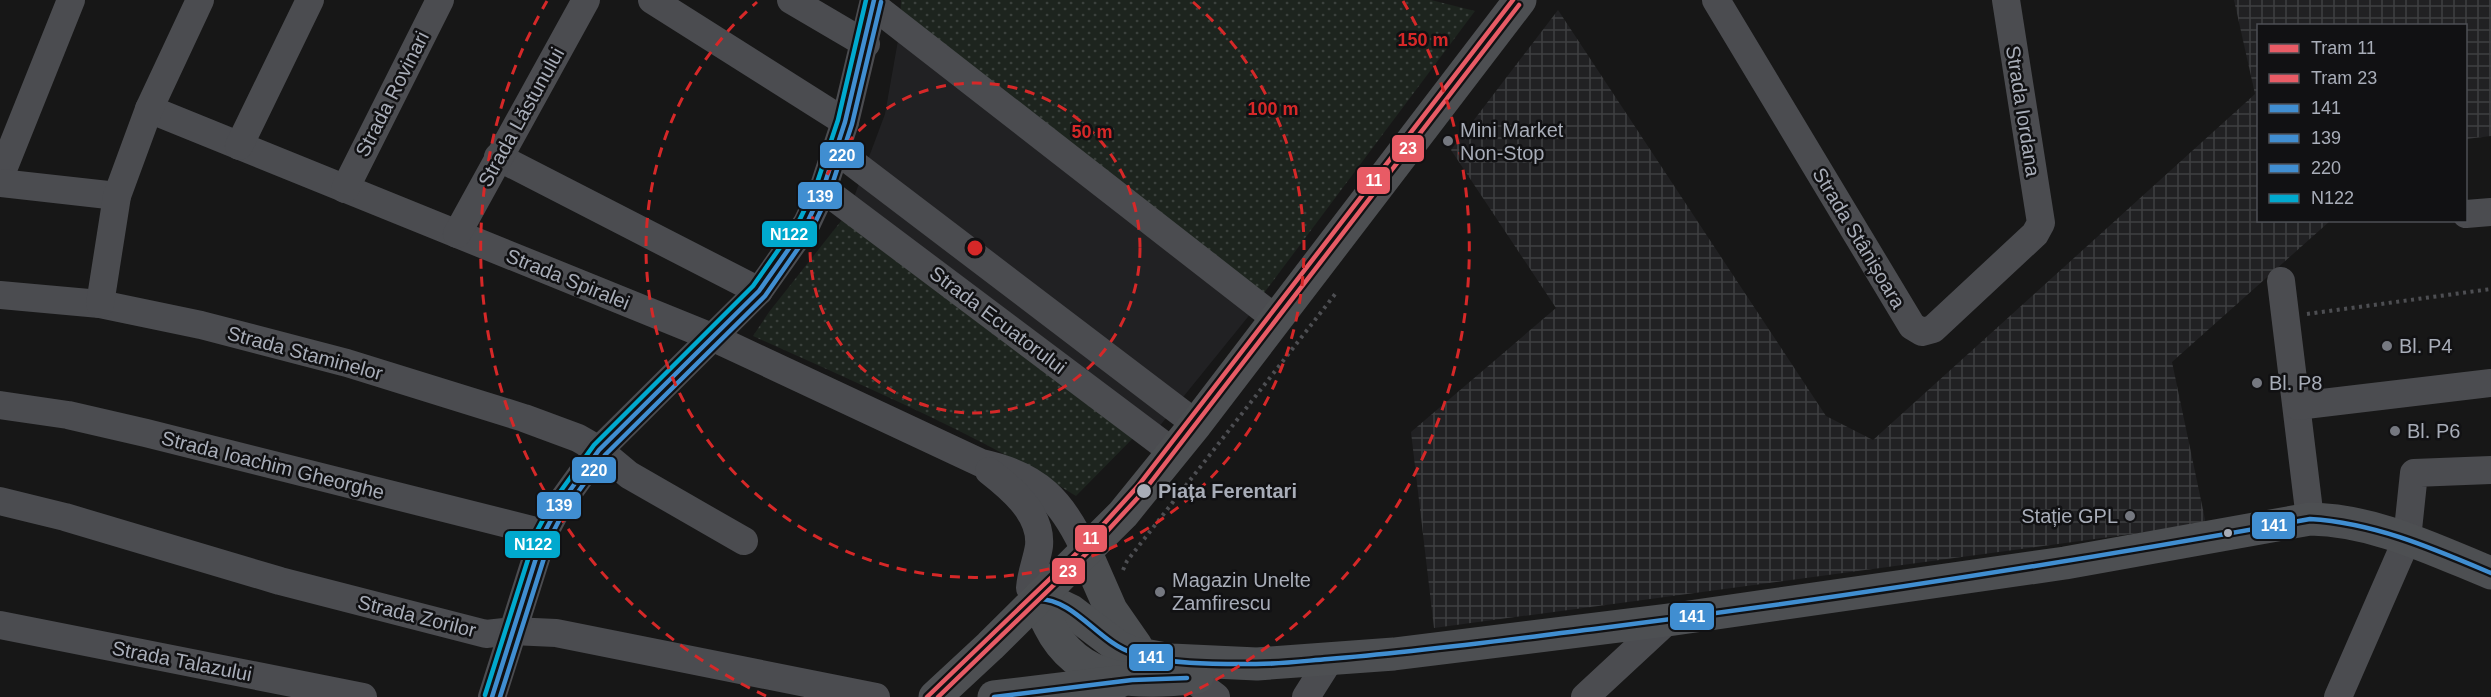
<svg xmlns="http://www.w3.org/2000/svg" width="2491" height="697" viewBox="0 0 2491 697" font-family="Arial,sans-serif">
  <style>
    .built { fill: #212123 }
    .industrial { fill: url(#industrial-grid) }
    .park { fill: url(#park-dots) }
    .lines { fill: none; stroke-linecap: round; stroke-linejoin: round }
    .path { stroke: #4d4e52; stroke-width: 4; stroke-dasharray: 3 4.5; stroke-linecap: butt }
    .minor { stroke: #4b4c50; stroke-width: 28 }
    .major { stroke: #4d4f52; stroke-width: 33 }
    .bus-1-casing { stroke: #111113; stroke-width: 9 }
    .bus-2-casing { stroke: #111113; stroke-width: 9 }
    .bus-3-casing { stroke: #111113; stroke-width: 9 }
    .bus-4-casing { stroke: #111113; stroke-width: 9 }
    .bus-1 { stroke: #408ed1; stroke-width: 4.5 }
    .bus-2 { stroke: #408ed1; stroke-width: 4.5 }
    .bus-3 { stroke: #408ed1; stroke-width: 4.5 }
    .bus-4 { stroke: #00a9ce; stroke-width: 4.5 }
    .tram-1-casing { stroke: #111113; stroke-width: 9 }
    .tram-2-casing { stroke: #111113; stroke-width: 9 }
    .tram-1 { stroke: #e85b65; stroke-width: 4.5 }
    .tram-2 { stroke: #e85b65; stroke-width: 4.5 }
    .ring { fill: none; stroke: #d62828; stroke-width: 3; stroke-dasharray: 10 8 }
    .poi-dot { fill: #757880; stroke: #111113; stroke-width: 2 }
    .stop-dot { fill: #a8adb8; stroke: #111113; stroke-width: 2 }
    .labels { text-anchor: middle; dominant-baseline: central; stroke-width: 5; stroke-linejoin: round; paint-order: stroke }
    .street-label { font-size: 20px; fill: #a8adb8; stroke: #111113 }
    .poi-label { font-size: 20px; fill: #a8adb8; stroke: #111113; text-anchor: start }
    .stop-label { font-size: 20px; font-weight: bold; fill: #a8adb8; stroke: #111113; text-anchor: start }
    .centre { fill: #d62828; stroke: #111113; stroke-width: 3 }
    .ring-label { font-size: 18px; text-anchor: middle; font-weight: bold; fill: #d62828; stroke: #111113; stroke-width: 5; stroke-linejoin: round; paint-order: stroke }
    .line-badge { stroke: #111113; stroke-width: 2 }
    .badge-label { font-size: 16px; text-anchor: middle; font-weight: bold; fill: #fff }
  </style>
  <defs>
    <pattern id="industrial-grid" width="8" height="8" patternUnits="userSpaceOnUse" patternTransform="scale(1.5)"><rect width="8" height="8" fill="#212123"/><path d="M0 4h8M4 0v8" fill="none" stroke="#3e3f41"/></pattern>
    <pattern id="park-dots" width="8" height="8" patternUnits="userSpaceOnUse" patternTransform="scale(1.5)"><rect width="8" height="8" fill="#1d241e"/><path d="M2 2h.1M6 6h.1" fill="none" stroke="#3b413d" stroke-width="1.8" stroke-linecap="round"/></pattern>
  </defs>
  <rect width="100%" height="100%" fill="#171717"/>
  <!-- built -->
  <path class="built" d="M900 29 1256 307 1154 433 851 205 885 114Z"/>
  <!-- industrial -->
  <path class="industrial" d="M2234 0H2491V136L2466 139V26H2258V220L2330 221 2172 362 2206 524 1434 628 1411 432 1556 308 1451 150 1558 10 1826 416 1873 440 2255 94Z"/>
  <!-- park -->
  <g class="park">
    <path d="M901 0H1431L1475 11 1258 301 900 23Z"/>
    <path d="M845 216 1137 434 1076 496C975 432 862 386 753 336L769 312Z"/>
  </g>
  <g class="lines">
    <!-- path -->
    <g class="path">
      <path d="M2307 314 2491 289"/>
      <path d="M1123 570 1127 561 1336 293"/>
    </g>
    <!-- minor -->
    <g class="minor">
      <path d="M652 0 845 122"/>
      <path d="M791 0 866 44"/>
      <path d="M1716 0 1912 326 1922 332 1933 329 2035 234 2041 223 2006 0"/>
      <path d="M874 6 1276 319"/>
      <path d="M149 109 714 338 981 463C1038 475 1063 501 1086 553"/>
      <path d="M239 146 310 0"/>
      <path d="M836 150 1196 424"/>
      <path d="M498 157 759 291"/>
      <path d="M0 177 71 0"/>
      <path d="M0 183 117 196"/>
      <path d="M345 189 440 0"/>
      <path d="M823 189 1173 452"/>
      <path d="M2466 214 2491 212"/>
      <path d="M457 234 586 0"/>
      <path d="M2281 281 2310 519"/>
      <path d="M0 295 100 304 201 325 347 363 524 418 578 438 599 450 629 475 744 541"/>
      <path d="M100 304 117 196 149 109 200 0"/>
      <path d="M0 405 68 415 146 433 544 533"/>
      <path d="M2297 406 2491 383"/>
      <path d="M989 471C1012 489 1042 514 1039 546 1037 560 1031 573 1030 588L1038 599"/>
      <path d="M0 501 65 517 280 581 486 634 512 631 556 633 876 697"/>
      <path d="M0 625 363 697"/>
      <path d="M1191 678 1216 697"/>
      <path d="M492 697 544 533 558 507 599 450 759 291 807 223 823 189 845 122 874 0"/>
      <path d="M1306 697 1330 659"/>
      <path d="M1585 697 1668 620"/>
      <path d="M2338 697 2407 539 2414 473 2491 470"/>
    </g>
    <!-- major -->
    <g class="major">
      <path d="M1086 553 1111 610 1136 646"/>
      <path d="M1038 599H1046L1071 611 1117 646 1133 653 1171 660 1257 664 1394 654 1668 620 2065 563 2310 519C2374 520 2432 549 2491 573"/>
      <path d="M1038 599C1040 608 1044 616 1049 625 1079 685 1138 684 1197 677"/>
      <path d="M935 697 990 646 1123 514 1196 424 1520 0"/>
      <path d="M994 697 1118 682"/>
    </g>
    <!-- bus-1 casing -->
    <g class="bus-1-casing">
      <g id="bus-1">
        <path d="M935 697 1038 599C1075 599 1099 643 1133 653 1171 665 1217 664 1256 664 1280 664 1304 661 1328 659 1417 652 1505 640 1594 629 1834 599 2072 562 2310 519 2375 523 2432 548 2491 573"/>
        <path d="M994 697 1132 680 1187 678"/>
      </g>
    </g>
    <!-- bus-2 casing -->
    <g class="bus-2-casing">
      <path id="bus-2" d="M492 697 544 533 558 507 599 450 759 291 807 223 823 189 845 122 874 0"/>
    </g>
    <!-- bus-3 casing -->
    <g class="bus-3-casing">
      <path id="bus-3" d="M500 697 551 536 564 511 605 455 765 296 813 227 830 191 852 124 881 2"/>
    </g>
    <!-- bus-4 casing -->
    <g class="bus-4-casing">
      <path id="bus-4" d="M485 695 537 531 552 503 594 445 753 286 800 219 816 186 838 120 866 0"/>
    </g>
    <!-- bus-1 -->
    <use href="#bus-1" class="bus-1"/>
    <!-- bus-2 -->
    <use href="#bus-2" class="bus-2"/>
    <!-- bus-3 -->
    <use href="#bus-3" class="bus-3"/>
    <!-- bus-4 -->
    <use href="#bus-4" class="bus-4"/>
    <!-- tram-1 casing -->
    <g class="tram-1-casing">
      <path id="tram-1" d="M927 697 1083 547 1138 486 1513 0"/>
    </g>
    <!-- tram-2 casing -->
    <g class="tram-2-casing">
      <path id="tram-2" d="M938 697 1088 552 1144 491 1519 5"/>
    </g>
    <!-- tram-1 -->
    <use href="#tram-1" class="tram-1"/>
    <!-- tram-2 -->
    <use href="#tram-2" class="tram-2"/>
  </g>
  <!-- distance rings -->
  <g class="ring">
    <circle cx="975" cy="248" r="165"/>
    <path d="M1193 2A329 329 0 1 1 757 2"/>
    <path d="M766 696A494 494 0 0 1 547 1M1403 1A494 494 0 0 1 1184 696"/>
  </g>
  <!-- markers -->
  <g class="poi-dot">
    <circle cx="1448" cy="141" r="6"/>
    <circle cx="2387" cy="346" r="6"/>
    <circle cx="2257" cy="383" r="6"/>
    <circle cx="2395" cy="431" r="6"/>
    <circle cx="2130" cy="516" r="6"/>
    <circle cx="1160" cy="592" r="6"/>
  </g>
  <g class="stop-dot">
    <circle cx="1144" cy="491" r="8"/>
    <circle cx="2228" cy="533" r="5"/>
  </g>
  <g class="labels">
    <!-- street labels -->
    <g class="street-label">
      <text transform="translate(392 94) rotate(-63)">Strada Rovinari</text>
      <text transform="translate(2023 111) rotate(81)">Strada Iordana</text>
      <text transform="translate(521 117) rotate(-61)">Strada Lăstunului</text>
      <text transform="translate(1859 238) rotate(59)">Strada Stânișoara</text>
      <text transform="translate(568 279) rotate(22)">Strada Spiralei</text>
      <text transform="translate(998 320) rotate(37)">Strada Ecuatorului</text>
      <text transform="translate(305 353) rotate(15)">Strada Staminelor</text>
      <text transform="translate(273 465) rotate(14)">Strada Ioachim Gheorghe</text>
      <text transform="translate(417 616) rotate(14)">Strada Zorilor</text>
      <text transform="translate(182 661) rotate(11)">Strada Talazului</text>
    </g>
    <!-- poi labels -->
    <g class="poi-label">
      <text x="1460" y="130">Mini Market<tspan x="1460" dy="23">Non-Stop</tspan></text>
      <text x="2399" y="346">Bl. P4</text>
      <text x="2269" y="383">Bl. P8</text>
      <text x="2407" y="431">Bl. P6</text>
      <text x="2118" y="516" text-anchor="end">Stație GPL</text>
      <text x="1172" y="580">Magazin Unelte<tspan x="1172" dy="23">Zamfirescu</tspan></text>
    </g>
    <!-- stop labels -->
    <g class="stop-label">
      <text x="1158" y="491">Piața Ferentari</text>
    </g>
  </g>
  <circle cx="975" cy="248" r="9" class="centre"/>
  <g class="ring-label">
    <text x="1423" y="46">150 m</text>
    <text x="1273" y="115">100 m</text>
    <text x="1092" y="138">50 m</text>
  </g>
  <g class="line-badge">
    <rect x="1391" y="134" width="34" height="29" rx="6" fill="#e85b65"/>
    <rect x="819" y="141" width="46" height="28" rx="6" fill="#408ed1"/>
    <rect x="1356" y="166" width="35" height="29" rx="6" fill="#e85b65"/>
    <rect x="797" y="181" width="46" height="29" rx="6" fill="#408ed1"/>
    <rect x="761" y="220" width="57" height="28" rx="6" fill="#00a9ce"/>
    <rect x="571" y="456" width="46" height="28" rx="6" fill="#408ed1"/>
    <rect x="536" y="491" width="46" height="29" rx="6" fill="#408ed1"/>
    <rect x="2251" y="511" width="45" height="29" rx="6" fill="#408ed1"/>
    <rect x="1074" y="524" width="34" height="29" rx="6" fill="#e85b65"/>
    <rect x="504" y="530" width="57" height="29" rx="6" fill="#00a9ce"/>
    <rect x="1051" y="557" width="35" height="28" rx="6" fill="#e85b65"/>
    <rect x="1669" y="602" width="46" height="29" rx="6" fill="#408ed1"/>
    <rect x="1128" y="643" width="46" height="29" rx="6" fill="#408ed1"/>
  </g>
  <g class="badge-label">
    <text x="1408" y="154">23</text>
    <text x="842" y="161">220</text>
    <text x="1374" y="186">11</text>
    <text x="820" y="202">139</text>
    <text x="789" y="240">N122</text>
    <text x="594" y="476">220</text>
    <text x="559" y="511">139</text>
    <text x="2274" y="531">141</text>
    <text x="1091" y="544">11</text>
    <text x="533" y="550">N122</text>
    <text x="1068" y="577">23</text>
    <text x="1692" y="622">141</text>
    <text x="1151" y="663">141</text>
  </g>
  <!-- legend -->
  <rect x="2257" y="24" width="210" height="198" fill="#111113" stroke="#4d4f55" stroke-width="1.5"/>
  <rect x="2269" y="44" width="30" height="9" fill="#e85b65" stroke="#4d4f55" stroke-width="1.5"/>
  <text x="2311" y="54" font-size="18" fill="#a8adb8">Tram 11</text>
  <rect x="2269" y="74" width="30" height="9" fill="#e85b65" stroke="#4d4f55" stroke-width="1.5"/>
  <text x="2311" y="84" font-size="18" fill="#a8adb8">Tram 23</text>
  <rect x="2269" y="104" width="30" height="9" fill="#408ed1" stroke="#4d4f55" stroke-width="1.5"/>
  <text x="2311" y="114" font-size="18" fill="#a8adb8">141</text>
  <rect x="2269" y="134" width="30" height="9" fill="#408ed1" stroke="#4d4f55" stroke-width="1.5"/>
  <text x="2311" y="144" font-size="18" fill="#a8adb8">139</text>
  <rect x="2269" y="164" width="30" height="9" fill="#408ed1" stroke="#4d4f55" stroke-width="1.5"/>
  <text x="2311" y="174" font-size="18" fill="#a8adb8">220</text>
  <rect x="2269" y="194" width="30" height="9" fill="#00a9ce" stroke="#4d4f55" stroke-width="1.5"/>
  <text x="2311" y="204" font-size="18" fill="#a8adb8">N122</text>
</svg>
